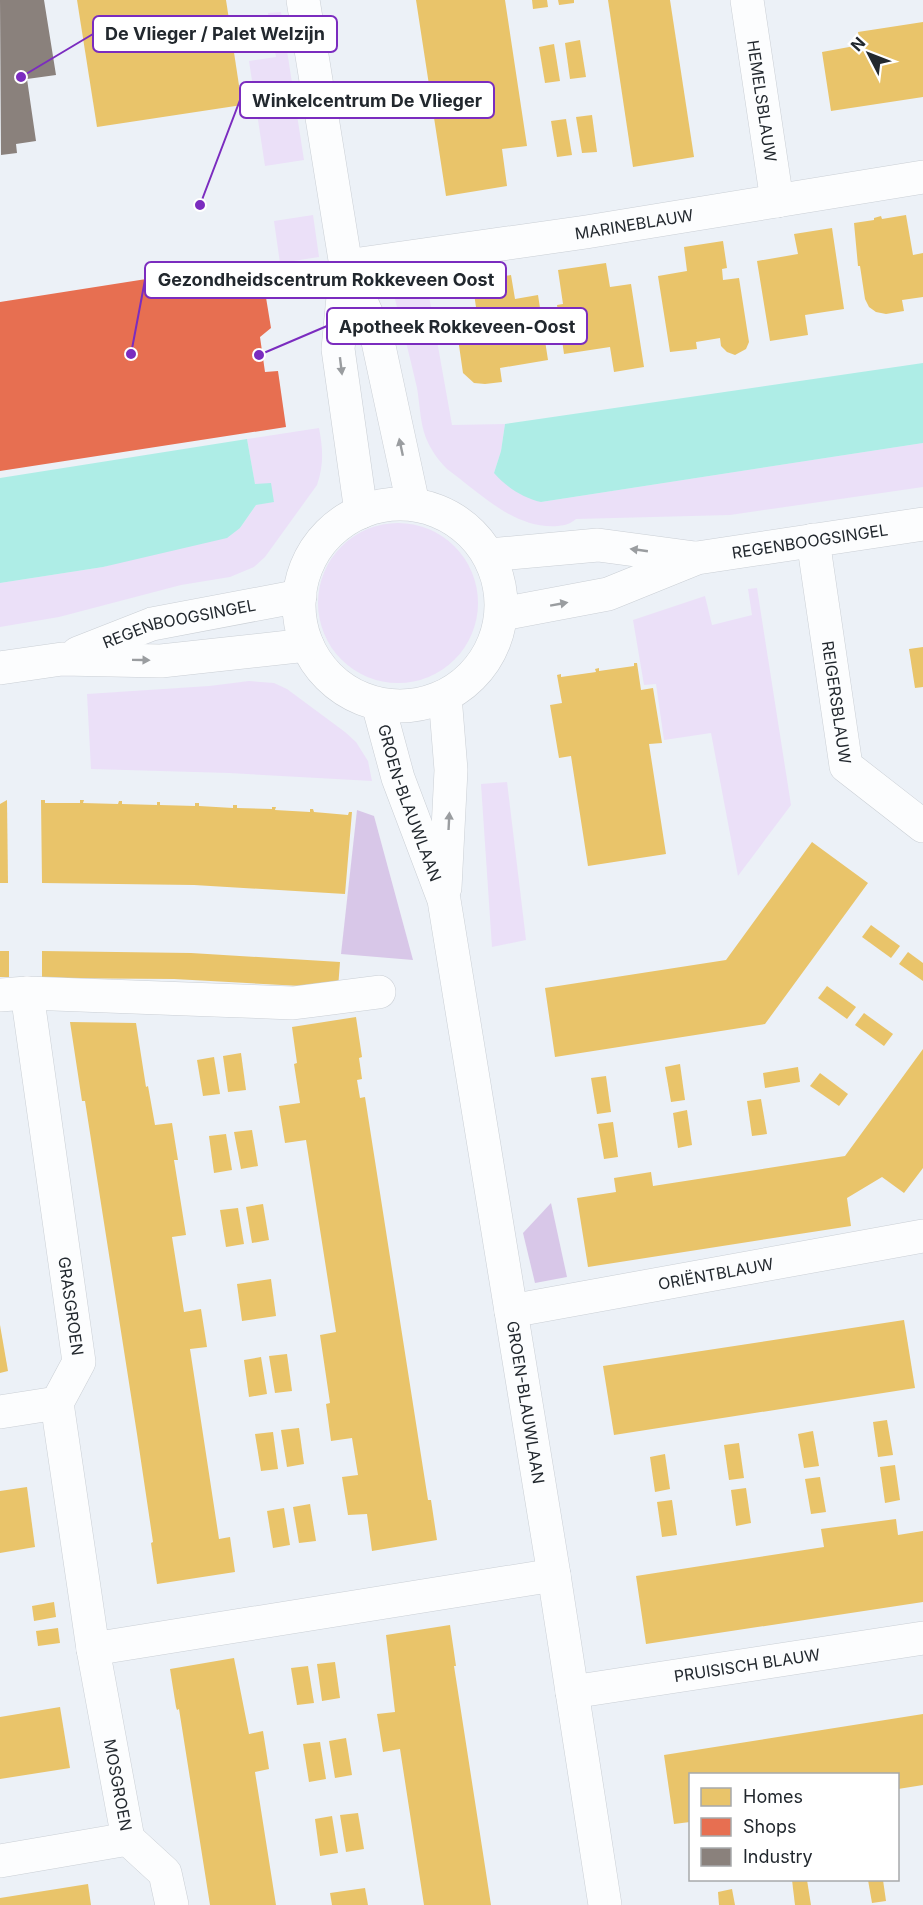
<svg xmlns="http://www.w3.org/2000/svg" width="923" height="1905" viewBox="0 0 923 1905" font-family="Inter,sans-serif">
  <style>
    .green { fill: #ebe0f8 }
    .forest { fill: #d8c7e8 }
    .water { fill: #aeede6 }
    .homes { fill: #e9c46a }
    .shops { fill: #e76f51 }
    .industry { fill: #8a817c }
    .lines { fill: none; stroke-linecap: round; stroke-linejoin: round }
    .minor-casing { stroke: #cacfd5; stroke-width: 34 }
    .minor { stroke: #fcfdfe; stroke-width: 33 }
    .oneway { fill: #9a9da0 }
    .labels { text-anchor: middle; dominant-baseline: central; stroke-width: 6; stroke-linejoin: round; paint-order: stroke }
    .street-label { font-size: 16px; fill: #22282e; stroke: #fff }
    .leader { fill: none; stroke: #7b2cbf; stroke-width: 2 }
    .callout-dot { fill: #7b2cbf; stroke: #fff; stroke-width: 2 }
    .callout { fill: #fff; stroke: #7b2cbf; stroke-width: 2 }
    .callout-label { font-size: 18px; text-anchor: middle; font-weight: bold; fill: #22282e }
  </style>
  <rect width="100%" height="100%" fill="#ecf1f7"/>
  <!-- green -->
  <g class="green">
    <path d="M281 12 304 160 265 166 249 61 276 57 268 13Z"/>
    <path d="M313 215 319 257 280 263 274 221Z"/>
    <path d="M426 279 452 425 505 424 501 451 494 473 541 502 923 443V487L730 515 576 519C570 524 566 525 558 526 515 530 480 493 447 469 438 460 431 450 426 438 420 423 420 405 417 388 409 353 400 318 391 284Z"/>
    <path d="M319 428C323 449 324 465 317 485L265 557 254 567 230 577 181 585 59 617 0 627V583L103 567 240 528 256 505 274 501 255 485 247 439Z"/>
    <circle cx="398" cy="603" r="80"/>
    <path d="M757 588 791 805 738 876 711 733 664 740 656 684 644 685 633 620 705 596 712 625 752 615 748 589Z"/>
    <path d="M249 681 274 683 287 689 345 732 356 742 368 761 372 781 229 773 91 769 87 694 209 686Z"/>
    <path d="M507 782 526 940 492 947 481 784Z"/>
  </g>
  <!-- forest -->
  <g class="forest">
    <path d="M357 810 374 816 413 960 341 954Z"/>
    <path d="M551 1203 567 1277 535 1283 523 1233Z"/>
  </g>
  <!-- water -->
  <g class="water">
    <path d="M923 363V443L541 502C523 498 506 487 494 473L501 451 505 424Z"/>
    <path d="M247 439 255 484 271 483 274 502 256 505 240 528 227 538 103 567 0 583V478Z"/>
  </g>
  <!-- homes -->
  <g class="homes">
    <path d="M77 0H226L242 105 97 127Z"/>
    <path d="M416 0H505L527 146 502 149 507 186 446 196Z"/>
    <path d="M532 0H547L548 7 533 9Z"/>
    <path d="M558 0H574V3L559 5Z"/>
    <path d="M608 0H670L694 157 633 167Z"/>
    <path d="M923 22V97L831 111 822 52 860 45 858 32Z"/>
    <path d="M580 40 586 77 570 79 565 43Z"/>
    <path d="M554 44 560 81 545 83 539 47Z"/>
    <path d="M592 115 597 152 582 153 576 117Z"/>
    <path d="M566 119 572 155 557 157 551 121Z"/>
    <path d="M906 215 913 255 923 253V297L902 300 904 311 886 314 876 312 869 307 865 299 860 266H858L854 223 874 220V218L881 216 882 219Z"/>
    <path d="M832 228 844 309 805 315 808 335 770 341 757 261 798 254 794 234Z"/>
    <path d="M723 241 727 268 722 269 723 280 739 278 749 342 746 349 735 355 727 352 721 346 720 338 696 342 697 349 670 352 658 276 687 271 684 247Z"/>
    <path d="M606 263 610 287 631 284 644 367 614 372 610 347 564 354 557 305 563 304 558 270Z"/>
    <path d="M511 275 515 299 538 295 548 360 500 368 502 382 485 384 474 383 463 373 455 318 477 314 472 280Z"/>
    <path d="M923 647V687L915 688 909 649Z"/>
    <path d="M634 663H637L641 690 653 688 662 743 649 744 666 854 588 866 571 756 559 758 550 705 562 703 557 675 561 674V677L596 672 595 669 599 668V671L634 666Z"/>
    <path d="M7 800 8 883H0V804Z"/>
    <path d="M41 800H45V803H80V800H84L83 803 118 804 119 801H122V804L157 805V802H160V805L195 806V803H199V806L233 808V805H237V808L272 809V807H276L275 810 310 812V809H313L314 812 348 815 349 812H352L345 894 194 885 42 883Z"/>
    <path d="M812 842 868 883 765 1024 555 1057 545 988 726 960Z"/>
    <path d="M871 925 900 946 891 958 862 937Z"/>
    <rect x="0" y="951" width="9" height="26"/>
    <path d="M42 951 191 953 340 962 338 988 174 979 42 978Z"/>
    <path d="M908 952 923 963V981L899 964Z"/>
    <path d="M827 986 856 1007 847 1019 818 998Z"/>
    <path d="M864 1013 893 1034 884 1046 855 1025Z"/>
    <path d="M356 1017 362 1057 359 1058 362 1079 357 1080 360 1098 365 1097 428 1500H431L437 1540 372 1551 367 1514 348 1515 342 1477 358 1475 352 1438 331 1441 326 1404 330 1403 320 1335 336 1332 306 1140 285 1143 279 1106 300 1103 294 1064 297 1063 292 1027Z"/>
    <path d="M70 1022 136 1023 146 1087 148 1086 155 1125 172 1123 178 1160H174L186 1235 172 1237 184 1312 201 1309 207 1347 190 1349 219 1539 230 1537 235 1572 157 1584 151 1543 153 1542 137 1434 85 1101H82Z"/>
    <path d="M923 1049V1168L904 1193 882 1177 847 1198 851 1226 588 1267 577 1198 616 1192 614 1178 651 1172 653 1186 845 1156Z"/>
    <path d="M241 1053 246 1090 228 1092 223 1056Z"/>
    <path d="M214 1057 220 1094 203 1096 197 1060Z"/>
    <path d="M680 1064 685 1100 671 1102 665 1067Z"/>
    <path d="M798 1067 800 1082 765 1088 763 1073Z"/>
    <path d="M820 1073 848 1094 839 1106 810 1086Z"/>
    <path d="M606 1076 611 1112 597 1114 591 1078Z"/>
    <path d="M761 1099 767 1134 752 1136 747 1101Z"/>
    <path d="M687 1110 692 1145 678 1148 673 1113Z"/>
    <path d="M613 1122 618 1157 604 1159 598 1124Z"/>
    <path d="M252 1130 258 1166 241 1169 234 1132Z"/>
    <path d="M226 1134 232 1170 214 1173 209 1136Z"/>
    <path d="M263 1204 269 1240 252 1243 246 1207Z"/>
    <path d="M238 1208 244 1244 226 1247 220 1210Z"/>
    <path d="M271 1279 276 1316 242 1321 237 1284Z"/>
    <path d="M904 1320 915 1388 614 1435 603 1366Z"/>
    <path d="M0 1325 8 1371 0 1373Z"/>
    <path d="M287 1354 292 1391 275 1393 269 1356Z"/>
    <path d="M261 1357 267 1394 249 1397 244 1360Z"/>
    <path d="M887 1420 893 1455 878 1457 873 1422Z"/>
    <path d="M299 1428 304 1464 287 1467 281 1430Z"/>
    <path d="M813 1431 819 1466 804 1468 798 1434Z"/>
    <path d="M273 1432 278 1469 261 1471 255 1434Z"/>
    <path d="M739 1443 744 1478 729 1480 724 1445Z"/>
    <path d="M665 1454 670 1489 655 1492 650 1457Z"/>
    <path d="M895 1465 900 1500 885 1503 880 1467Z"/>
    <path d="M820 1477 826 1512 811 1514 805 1479Z"/>
    <path d="M27 1487 35 1547 0 1553V1491Z"/>
    <path d="M746 1488 751 1523 736 1526 731 1490Z"/>
    <path d="M672 1500 677 1535 662 1537 657 1502Z"/>
    <path d="M310 1504 316 1541 299 1543 293 1507Z"/>
    <path d="M284 1508 290 1545 273 1548 267 1511Z"/>
    <path d="M896 1519 898 1535 923 1531V1602L646 1644 636 1576 824 1547 821 1529Z"/>
    <path d="M54 1602 56 1617 34 1621 32 1606Z"/>
    <path d="M450 1625 456 1666H454L491 1905H424L400 1749 383 1752 377 1714 395 1712 386 1635Z"/>
    <path d="M58 1628 60 1643 38 1646 36 1631Z"/>
    <path d="M234 1658 249 1734 263 1731 269 1769 255 1772 276 1905H210L179 1709 177 1710 176 1707 170 1669Z"/>
    <path d="M335 1662 340 1698 322 1701 317 1664Z"/>
    <path d="M308 1666 314 1703 297 1705 291 1668Z"/>
    <path d="M60 1707 70 1768 0 1779V1717Z"/>
    <path d="M923 1714V1785L898 1789V1774H690V1822L674 1824 664 1755Z"/>
    <path d="M346 1738 352 1775 335 1778 329 1741Z"/>
    <path d="M320 1742 326 1779 309 1782 303 1744Z"/>
    <path d="M358 1813 364 1849 346 1852 340 1815Z"/>
    <path d="M332 1816 338 1853 320 1856 315 1819Z"/>
    <path d="M792 1880H807L811 1905H795Z"/>
    <path d="M868 1880H883L886 1901 872 1903Z"/>
    <path d="M88 1884 91 1905H0V1898Z"/>
    <path d="M365 1888 368 1905H332L330 1893Z"/>
    <path d="M732 1889 735 1905H719L718 1892Z"/>
  </g>
  <!-- shops -->
  <path class="shops" d="M260 261 271 328 260 337 265 372 278 371 286 427 0 471V302Z"/>
  <!-- industry -->
  <path class="industry" d="M0 0H44L56 75 27 79 36 141 16 144 17 153 1 155Z"/>
  <g class="lines">
    <!-- minor casing -->
    <g class="minor-casing">
      <g id="minor">
        <path d="M303 0 346 266 338 349 361 512"/>
        <path id="s1" d="M747 0 777 201"/>
        <path id="s2" d="M346 266 586 232 923 177"/>
        <path d="M347 270 377 337 413 504"/>
        <circle cx="400" cy="605" r="101"/>
        <path id="s3" d="M813 540 846 766 923 826"/>
        <path d="M489 555 598 545 695 558"/>
        <path id="s4" d="M502 614 608 594 697 558 923 524"/>
        <path id="s5" d="M78 653 152 624 300 596"/>
        <path d="M0 668 62 659 161 661 307 645"/>
        <path id="s6" d="M378 704 398 778 444 900 554 1575 605 1905"/>
        <path d="M445 888 451 770 445 696"/>
        <path id="s7" d="M27 993 79 1362 57 1403 93 1649 128 1839 165 1873 172 1905"/>
        <path d="M0 995 27 993 293 1003 379 992"/>
        <path id="s8" d="M511 1311 923 1236"/>
        <path d="M0 1412 57 1403"/>
        <path d="M93 1649 554 1575"/>
        <path id="s9" d="M572 1692 923 1638"/>
        <path d="M0 1861 128 1839"/>
      </g>
    </g>
    <!-- minor -->
    <use href="#minor" class="minor"/>
  </g>
  <!-- one-way arrows -->
  <defs><path id="oneway-solid" d="M-6-.8H1V-3.2L6.5 0L1 3.2V.8H-6Z" transform="scale(1.5)"/></defs>
  <g class="oneway">
    <use href="#oneway-solid" transform="translate(341 366) rotate(83)"/>
    <use href="#oneway-solid" transform="translate(401 447) rotate(-102)"/>
    <use href="#oneway-solid" transform="translate(639 550) rotate(-172)"/>
    <use href="#oneway-solid" transform="translate(559 604) rotate(-10)"/>
    <use href="#oneway-solid" transform="translate(141 660) rotate(1)"/>
    <use href="#oneway-solid" transform="translate(449 821) rotate(-87)"/>
  </g>
  <g class="labels">
    <!-- street labels -->
    <g class="street-label">
      <text stroke="none"><textPath href="#s1" startOffset="102">HEMELSBLAUW</textPath></text>
      <text stroke="none"><textPath href="#s2" startOffset="291">MARINEBLAUW</textPath></text>
      <text stroke="none"><textPath href="#s4" startOffset="318">REGENBOOGSINGEL</textPath></text>
      <text stroke="none"><textPath href="#s5" startOffset="106">REGENBOOGSINGEL</textPath></text>
      <text stroke="none"><textPath href="#s3" startOffset="164">REIGERSBLAUW</textPath></text>
      <text stroke="none"><textPath href="#s6" startOffset="104">GROEN-BLAUWLAAN</textPath></text>
      <text stroke="none"><textPath href="#s8" startOffset="208">ORIËNTBLAUW</textPath></text>
      <text stroke="none"><textPath href="#s7" startOffset="316">GRASGROEN</textPath></text>
      <text stroke="none"><textPath href="#s6" startOffset="716">GROEN-BLAUWLAAN</textPath></text>
      <text stroke="none"><textPath href="#s9" startOffset="177">PRUISISCH BLAUW</textPath></text>
      <text stroke="none"><textPath href="#s7" startOffset="806">MOSGROEN</textPath></text>
    </g>
  </g>
  <!-- callouts -->
  <path class="leader" d="M21 77L93 34M200 205L240 100M131 354L145 280M259 355L327 326"/>
  <g class="callout-dot">
    <circle cx="21" cy="77" r="6"/>
    <circle cx="200" cy="205" r="6"/>
    <circle cx="131" cy="354" r="6"/>
    <circle cx="259" cy="355" r="6"/>
  </g>
  <g class="callout">
    <rect x="93" y="16" width="244" height="36" rx="6"/>
    <rect x="240" y="82" width="254" height="36" rx="6"/>
    <rect x="145" y="262" width="361" height="36" rx="6"/>
    <rect x="327" y="308" width="260" height="36" rx="6"/>
  </g>
  <g class="callout-label">
    <text x="215" y="40">De Vlieger / Palet Welzijn</text>
    <text x="367" y="107">Winkelcentrum De Vlieger</text>
    <text x="326" y="286">Gezondheidscentrum Rokkeveen Oost</text>
    <text x="457" y="333">Apotheek Rokkeveen-Oost</text>
  </g>
  <!-- legend -->
  <rect x="689" y="1773" width="210" height="108" fill="#ffffff" stroke="#a7a9ab" stroke-width="1.5"/>
  <rect x="701" y="1788" width="30" height="18" fill="#e9c46a" stroke="#a7a9ab" stroke-width="1.5"/>
  <text x="743" y="1803" font-size="18" fill="#22282e">Homes</text>
  <rect x="701" y="1818" width="30" height="18" fill="#e76f51" stroke="#a7a9ab" stroke-width="1.5"/>
  <text x="743" y="1833" font-size="18" fill="#22282e">Shops</text>
  <rect x="701" y="1848" width="30" height="18" fill="#8a817c" stroke="#a7a9ab" stroke-width="1.5"/>
  <text x="743" y="1863" font-size="18" fill="#22282e">Industry</text>
  <!-- north arrow -->
  <g transform="translate(869 54) rotate(312)" stroke="#ffffff" stroke-width="4.5" paint-order="stroke">
  <path d="M0-4.5L10 22L0 15L-10 22Z" fill="#22282e"/>
  <text y="-9" font-size="16" font-weight="bold" text-anchor="middle" fill="#22282e">N</text>
  </g>
</svg>
